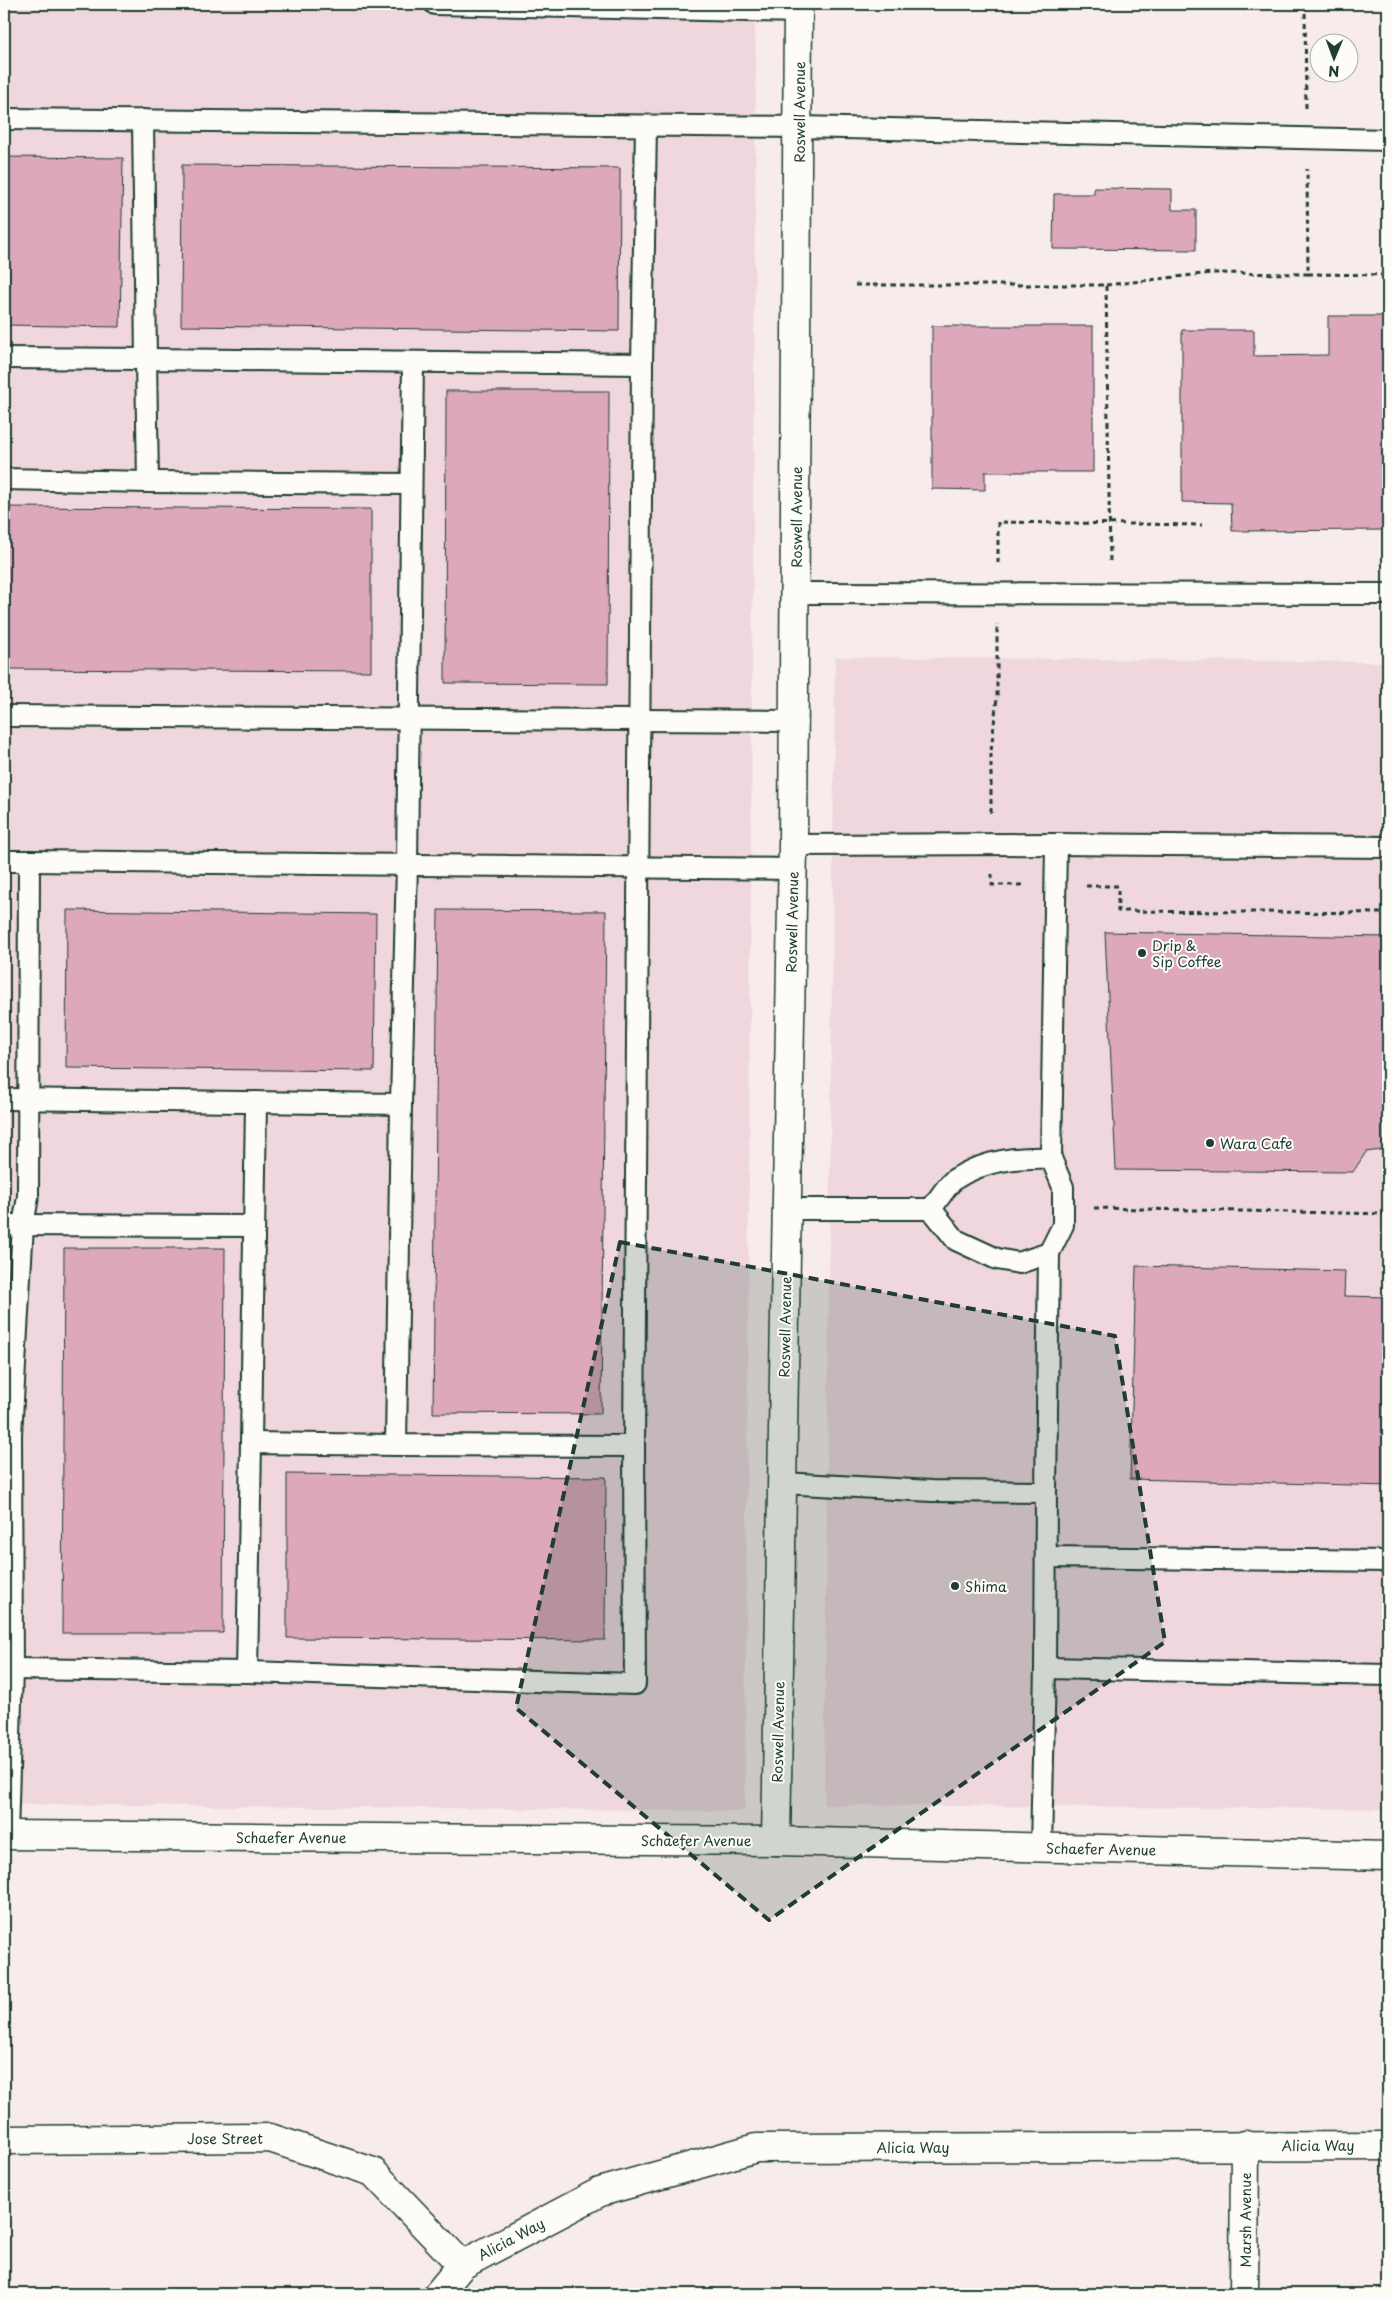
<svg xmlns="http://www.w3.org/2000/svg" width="1392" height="2298" viewBox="0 0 1392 2298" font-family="'Playpen Sans',sans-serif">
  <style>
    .built { fill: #efd7dd }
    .building { fill: #dda7bc; stroke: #1f3d34 }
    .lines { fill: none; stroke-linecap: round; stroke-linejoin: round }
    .service-casing { stroke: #1f3d34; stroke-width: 24 }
    .minor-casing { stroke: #1f3d34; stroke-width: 31 }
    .tertiary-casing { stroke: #1f3d34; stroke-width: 31 }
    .secondary-casing { stroke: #1f3d34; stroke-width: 31 }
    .path { stroke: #1f3d34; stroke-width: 3; stroke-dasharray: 5 4; stroke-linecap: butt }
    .service { stroke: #fdfcf7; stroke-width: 20 }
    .minor { stroke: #fdfcf7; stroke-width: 28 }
    .tertiary { stroke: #fdfcf7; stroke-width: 28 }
    .secondary { stroke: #fdfcf7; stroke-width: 28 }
    .marked { fill: #1f3d34; fill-opacity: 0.2; stroke: #1f3d34; stroke-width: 4; stroke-dasharray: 10 6; stroke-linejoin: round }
    .poi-dot { fill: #1f3d34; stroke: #fdfcf7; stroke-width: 2 }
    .labels { text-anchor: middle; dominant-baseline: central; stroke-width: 4; stroke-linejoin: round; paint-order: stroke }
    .street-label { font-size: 14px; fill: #1f3d34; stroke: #fdfcf7 }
    .poi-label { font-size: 14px; fill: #1f3d34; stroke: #fdfcf7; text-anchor: start }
  </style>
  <rect width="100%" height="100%" fill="#f7ebeb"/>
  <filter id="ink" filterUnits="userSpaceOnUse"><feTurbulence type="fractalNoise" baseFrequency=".02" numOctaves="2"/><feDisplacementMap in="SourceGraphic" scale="10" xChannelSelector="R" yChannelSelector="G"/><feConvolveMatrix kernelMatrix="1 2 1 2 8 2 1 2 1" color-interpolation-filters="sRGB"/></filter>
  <g filter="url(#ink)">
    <!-- built -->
    <g class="built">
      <path d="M4 4H754L756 61 745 1811 4 1804Z"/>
      <path d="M835 657 1388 662V1809L824 1805Z"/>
    </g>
    <!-- building -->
    <g class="building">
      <path d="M4 157 123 158 120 327 4 325Z"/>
      <path d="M182 165 620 168 619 331 181 326Z"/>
      <path d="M1094 188 1172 189V210H1196V250L1053 249 1054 194H1094Z"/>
      <path d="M1328 316H1388V505H1385V530L1232 531 1231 503 1182 502V330H1254V356L1328 355Z"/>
      <path d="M932 326H1093V472H985V490L932 489Z"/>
      <path d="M446 391H609L608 684 445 683Z"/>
      <path d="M4 507 371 509V671L4 669Z"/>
      <path d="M4 904H5L4 1066Z"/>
      <path d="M67 910 376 914 374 1071 66 1068Z"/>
      <path d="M438 910 606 911 601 1414 433 1413Z"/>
      <path d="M1105 932 1388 937V1149L1366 1152 1353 1172 1116 1170Z"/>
      <path d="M64 1248H225L223 1633H62Z"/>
      <path d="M1136 1266 1345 1271 1344 1296 1388 1297V1486L1130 1479Z"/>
      <path d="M287 1474 606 1477 605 1640 287 1638Z"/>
    </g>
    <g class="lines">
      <!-- service casing -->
      <g class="service-casing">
        <g id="service">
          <path d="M435 4 798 12"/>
          <path d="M4 119 799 127 1388 140"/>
          <path d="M4 358 146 359 143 120"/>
          <path d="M413 362 407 864 401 1104 396 1445 634 1446"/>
          <path d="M4 479 148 482 146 359 642 364"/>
          <path d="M148 482 410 484"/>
          <path d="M795 593 1388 594"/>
          <path d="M4 716 794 721"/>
          <path d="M793 845 1056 844 1388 847"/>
          <path d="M4 861H29L28 1197 23 1225 11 1435 12 1669 7 1835"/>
          <path d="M29 861 793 869"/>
          <path d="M4 1099 401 1104"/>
          <path d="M788 1209H931"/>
          <path d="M931 1209 956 1240 997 1259 1019 1263 1049 1253"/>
          <path d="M931 1209C938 1200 946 1186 955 1179 984 1160 1017 1157 1051 1158"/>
          <path d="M4 1225 254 1226"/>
          <path d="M251 1443 256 1102"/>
          <path d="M782 1483 932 1491 1046 1492 1049 1253 1063 1225V1187L1051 1158 1056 844"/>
          <path d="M1046 1492 1045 1668 1388 1675"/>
          <path d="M1046 1557 1388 1561"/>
          <path d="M12 1669 247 1672 635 1684 634 1446 642 364 646 126"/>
          <path d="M247 1672 251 1443 396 1445"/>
          <path d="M1041 1848 1045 1668"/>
        </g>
      </g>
      <!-- minor casing -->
      <g class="minor-casing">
        <g id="minor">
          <path d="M4 2140 270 2138 373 2172 462 2265"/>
          <path d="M438 2294 462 2265 600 2192 756 2148 1388 2146"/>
          <path d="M1244 2294 1245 2145"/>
        </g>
      </g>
      <!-- tertiary casing -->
      <g class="tertiary-casing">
        <path id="tertiary" d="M776 1841 793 845 798 4"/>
      </g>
      <!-- secondary casing -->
      <g class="secondary-casing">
        <path id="secondary" d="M4 1835 776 1841 1388 1856"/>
      </g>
      <!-- path -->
      <g class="path">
        <path d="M1305 4 1306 108"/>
        <path d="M1308 274 1388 275"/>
        <path d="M855 285H1106L1110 562"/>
        <path d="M1106 285 1211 273 1308 274 1307 169"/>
        <path d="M998 563V522L1202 525"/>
        <path d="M991 813V752L997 697V624"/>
        <path d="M992 874V885H1025"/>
        <path d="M1086 886H1118V911L1388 913"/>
        <path d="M1094 1208 1388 1214"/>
      </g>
      <!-- service -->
      <use href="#service" class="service"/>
      <!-- minor -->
      <use href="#minor" class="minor"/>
      <!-- tertiary -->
      <use href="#tertiary" class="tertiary"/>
      <!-- secondary -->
      <use href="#secondary" class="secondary"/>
    </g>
  </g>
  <!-- marked area -->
  <path class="marked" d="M620 1242 1115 1336 1165 1642 769 1920 516 1708Z"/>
  <!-- markers -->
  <g class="poi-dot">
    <circle cx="1142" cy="953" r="5"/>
    <circle cx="1210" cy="1143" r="5"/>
    <circle cx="955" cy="1586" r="5"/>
  </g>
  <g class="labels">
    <!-- street labels -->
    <g class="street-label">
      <text transform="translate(799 112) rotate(-90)">Roswell Avenue</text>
      <text transform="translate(796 517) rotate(-90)">Roswell Avenue</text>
      <text transform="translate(792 922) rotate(-89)">Roswell Avenue</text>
      <text transform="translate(785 1327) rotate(-89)">Roswell Avenue</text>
      <text transform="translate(778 1732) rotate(-89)">Roswell Avenue</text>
      <text x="291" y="1837">Schaefer Avenue</text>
      <text x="696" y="1840">Schaefer Avenue</text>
      <text transform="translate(1101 1849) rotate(1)">Schaefer Avenue</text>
      <text x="225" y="2138">Jose Street</text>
      <text x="1318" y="2145">Alicia Way</text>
      <text x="913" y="2147">Alicia Way</text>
      <text transform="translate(1245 2220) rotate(-90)">Marsh Avenue</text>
      <text transform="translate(511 2239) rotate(-28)">Alicia Way</text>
    </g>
    <!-- poi labels -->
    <g class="poi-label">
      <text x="1152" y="945">Drip &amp;<tspan x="1152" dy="16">Sip Coffee</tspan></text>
      <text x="1220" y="1143">Wara Cafe</text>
      <text x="965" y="1586">Shima</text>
    </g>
  </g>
  <!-- margin -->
  <rect width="1392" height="2298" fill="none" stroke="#fdfcf7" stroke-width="20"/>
  <rect x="10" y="10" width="1372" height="2278" fill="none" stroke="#1f3d34" stroke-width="2" filter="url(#ink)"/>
  <!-- north arrow -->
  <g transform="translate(1334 58) rotate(181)"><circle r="24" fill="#fdfcf7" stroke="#a4b0a9"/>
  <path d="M0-4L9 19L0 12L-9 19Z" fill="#1f3d34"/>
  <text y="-8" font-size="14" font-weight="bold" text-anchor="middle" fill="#1f3d34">N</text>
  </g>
</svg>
